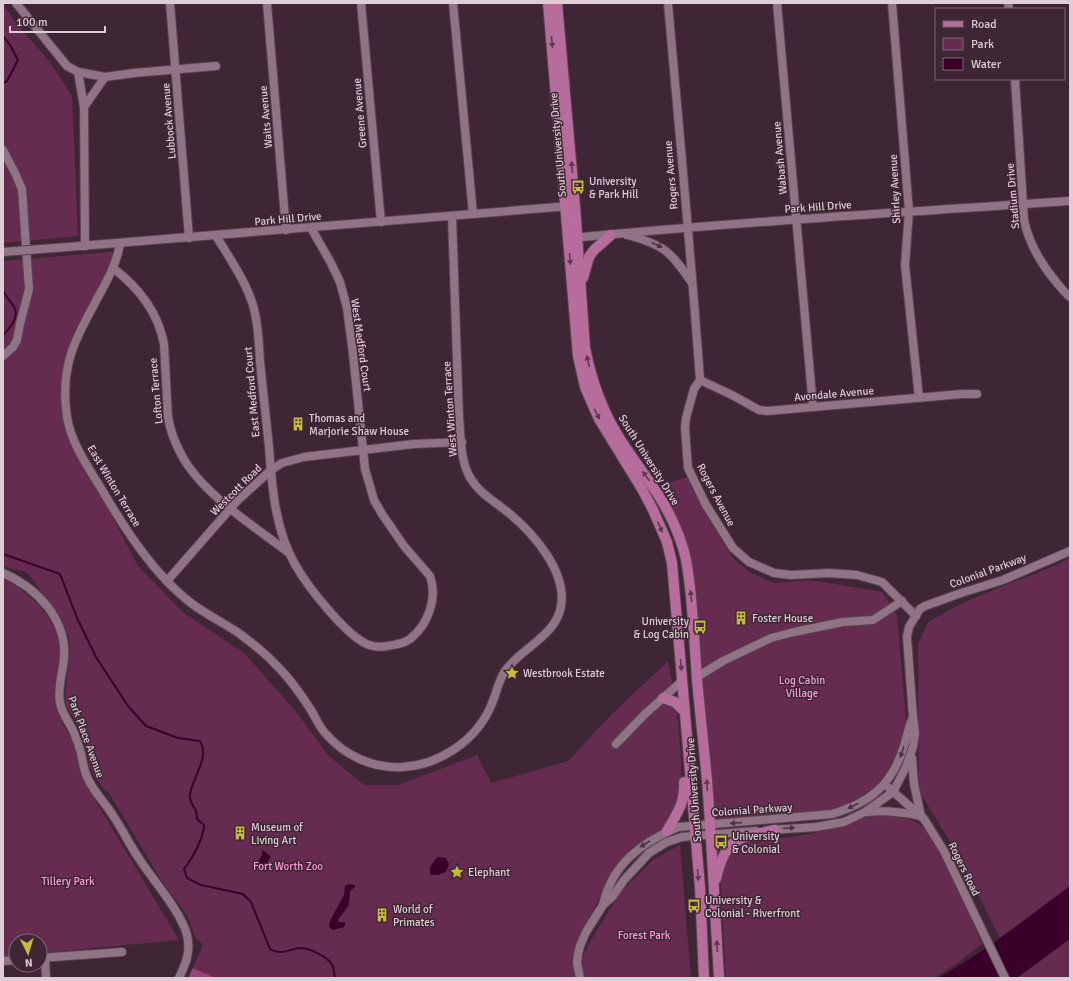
<svg xmlns="http://www.w3.org/2000/svg" width="1073" height="981" viewBox="0 0 1073 981" font-family="Signika,sans-serif">
  <style>
    .green { fill: #652c50 }
    .forest { fill: #964378 }
    .water { fill: #3a0029 }
    .lines { fill: none; stroke-linecap: round; stroke-linejoin: round }
    .stream { stroke: #3a0029; stroke-width: 2 }
    .minor-casing { stroke: #584350; stroke-width: 10 }
    .major-casing { stroke: #584350; stroke-width: 12 }
    .minor { stroke: #907384; stroke-width: 8 }
    .major { stroke: #b76d9b; stroke-width: 10 }
    .minor-bridge-casing { stroke: #584350; stroke-width: 10; stroke-linecap: butt }
    .minor-bridge { stroke: #907384; stroke-width: 8 }
    .oneway { fill: #5d384e }
    .oneway2 { fill: #4b3241 }
    .labels { text-anchor: middle; dominant-baseline: central; stroke-width: 3; stroke-linejoin: round; paint-order: stroke }
    .street-label { font-size: 11px; fill: #decdd6; stroke: #3f2635 }
    .poi-label { font-size: 11px; fill: #decdd6; stroke: #3f2635; text-anchor: start }
    .park-label { font-size: 11px; fill: #fa9fd6; stroke: #3f2635 }
  </style>
  <rect width="100%" height="100%" fill="#3f2635"/>
  <!-- green -->
  <g class="green">
    <path d="M3 3 14 21 50 62 72 96 78 236 3 243Z"/>
    <path d="M111 252 114 254 115 259 70 349 64 400 84 463 138 566 184 613 244 653 297 713 328 755 364 785H398L477 755 491 783 568 761 611 715 668 661 677 713 681 758V795L668 823 660 830 635 847 614 870 604 888 574 952V965L576 974 584 954 594 935 610 909 623 890 653 860 680 845 691 978H216L193 968 203 945 195 937 187 915 161 880 109 793 104 789 93 775 89 765 86 741 65 703 70 643 64 624 28 573 3 566V261Z"/>
    <path d="M687 477 706 514 733 558 749 572 774 583 810 580 882 592 897 615 906 720 904 739 899 756 883 780 857 800 839 809 799 814 719 819 716 815C711 771 704 727 701 682 698 643 701 602 692 563 686 535 673 510 658 486Z"/>
    <path d="M1070 558V886L1000 938 953 846 919 791 918 644 928 622 959 605 991 591 1057 565Z"/>
    <path d="M3 578 16 585 40 606 51 621 58 637 61 659 54 700 63 724 75 747 86 785 179 940 40 953V941H16V955L3 957Z"/>
    <path d="M874 815C890 815 902 815 916 822 938 833 972 919 982 944L956 964 934 978H726L718 840C747 839 782 840 810 834 832 830 853 821 874 815Z"/>
    <path d="M1070 939V978H1003Z"/>
  </g>
  <!-- forest -->
  <path class="forest" d="M193 968 216 978H188Z"/>
  <!-- water -->
  <g class="water">
    <path d="M263 850 271 857 267 862 269 864V870L262 868 258 861 262 855V852Z"/>
    <path d="M437 857 446 858 449 864 446 872 438 875H430V867Z"/>
    <path d="M349 884 355 885V887L350 891 349 905 338 920 339 922H345V925L344 927 333 930 330 928 329 925 330 921 344 895 345 886Z"/>
    <path d="M1070 886V939L1017 978H938C985 952 1027 918 1070 886Z"/>
  </g>
  <g class="lines">
    <!-- stream -->
    <g class="stream">
      <path d="M3 36 10 45 18 60 7 81 3 83"/>
      <path d="M3 290C5 297 11 301 14 307 20 317 10 328 3 335"/>
      <path d="M3 554 60 574 77 618 96 657 128 706 146 726 178 738 200 741C210 757 193 777 190 794 189 802 193 805 196 811 197 814 196 817 198 820L204 825V828C201 843 194 856 184 869L187 878 201 885 243 894 251 902 270 949C281 956 289 949 300 948 310 948 325 956 331 963 334 966 334 974 335 978"/>
    </g>
    <!-- minor casing -->
    <g class="minor-casing">
      <g id="minor">
        <path d="M16 3 67 66 78 72 84 107 85 246"/>
        <path d="M170 3 189 238"/>
        <path d="M267 3 286 230"/>
        <path d="M361 3 381 222"/>
        <path d="M453 3 473 214"/>
        <path d="M668 3C679 129 691 254 700 380L694 389 686 418 685 428 688 468 706 505 733 548 749 562 774 573 791 575 829 573 857 575 882 582 916 616"/>
        <path d="M777 3 813 407"/>
        <path d="M892 3 909 211 905 265 919 398"/>
        <path d="M1008 3 1009 9"/>
        <path d="M78 72 105 77 134 73 216 66"/>
        <path d="M1015 79 1024 220C1029 244 1041 264 1057 283 1061 288 1065 293 1070 297"/>
        <path d="M84 107 105 77"/>
        <path d="M3 150 15 173 22 189 29 289 20 324 17 340 13 347 3 356"/>
        <path d="M627 235C665 245 671 252 692 283"/>
        <path d="M216 236C229 257 244 279 252 302 258 321 259 343 260 362 263 390 266 418 269 447 272 487 275 531 296 566 308 587 347 637 369 645 375 647 382 647 387 646 395 645 403 644 410 639 428 625 438 598 430 576L404 546 382 514 374 500 365 469 353 354 347 308 340 282 331 263 311 228"/>
        <path d="M572 238C738 222 904 212 1070 201"/>
        <path d="M120 243C117 263 108 279 98 297 89 315 77 334 71 354 65 373 64 397 67 417 71 442 86 464 99 485 123 526 153 574 191 603 207 615 224 623 240 634 252 643 265 653 275 664 289 677 300 693 311 710 316 718 319 727 326 734 345 756 374 769 403 767 439 765 475 741 490 708 496 696 498 681 505 671 520 649 557 635 561 606 567 572 534 534 510 514 497 503 480 494 471 479 460 462 461 437 459 417L452 216"/>
        <path d="M80 246 570 206"/>
        <path d="M113 268C138 287 158 312 164 344L168 417C170 429 175 443 181 454 201 493 255 527 289 553"/>
        <path d="M700 380 732 395 759 410 767 411 962 394H977"/>
        <path d="M3 573C37 588 67 619 64 658 63 673 57 688 60 703 62 714 70 723 74 733 77 740 79 746 81 753 83 762 84 772 88 779 94 792 105 803 112 814 123 830 131 848 142 863 155 882 182 914 187 935 191 952 186 963 179 978"/>
        <path d="M167 581 237 501 271 470 282 463 304 457 363 450 414 444 462 442"/>
        <path d="M697 677 723 661 771 638 794 632 843 622 873 620 902 601"/>
        <path d="M616 744 645 714 682 681"/>
        <path d="M889 788 924 819 944 851 1005 978"/>
        <path d="M867 812C886 810 902 812 921 816L914 784 912 758"/>
        <path d="M770 830 816 827 844 822 865 812 893 792 906 767 913 747 915 733 913 717 907 637 909 627 920 609 925 606 961 593 1003 580 1070 551"/>
        <path d="M603 905C612 864 641 843 678 827L832 814C869 803 891 786 903 749 907 738 908 727 913 717"/>
        <path d="M40 958 122 952"/>
        <path d="M45 958 46 978"/>
        <path d="M3 961 16 960"/>
        <path d="M580 978 577 963 578 954 580 946 586 932 603 905 613 896 624 880 649 853 667 842 682 837 756 831"/>
      </g>
    </g>
    <!-- major casing -->
    <g class="major-casing">
      <g id="major">
        <path d="M548 3 578 356 585 387 599 419 642 489 653 510 667 542 672 563 700 887 704 978"/>
        <path d="M557 3 575 206 585 348C591 378 601 408 617 434 640 472 668 500 682 545 687 558 688 573 690 587 693 617 695 648 697 679 700 713 704 747 707 780 712 846 715 912 719 978"/>
        <path d="M583 278 589 257 594 250 611 235"/>
        <path d="M663 698 675 702 684 711"/>
        <path d="M667 831C677 813 685 804 684 782"/>
        <path d="M716 879C725 838 737 838 775 830"/>
      </g>
    </g>
    <!-- minor -->
    <use href="#minor" class="minor"/>
    <!-- major -->
    <use href="#major" class="major"/>
    <!-- minor-bridge casing -->
    <g class="minor-bridge-casing">
      <path id="minor-bridge" d="M3 252 80 246"/>
    </g>
    <!-- minor-bridge -->
    <use href="#minor-bridge" class="minor-bridge"/>
  </g>
  <!-- one-way arrows -->
  <defs><path id="oneway-solid" d="M-6-.8H1V-3.2L6.5 0L1 3.2V.8H-6Z"/></defs>
  <g class="oneway">
    <use href="#oneway-solid" transform="translate(552 42) rotate(85)"/>
    <use href="#oneway-solid" transform="translate(572 167) rotate(-95)"/>
    <use href="#oneway-solid" transform="translate(570 259) rotate(86)"/>
    <use href="#oneway-solid" transform="translate(588 361) rotate(-103)"/>
    <use href="#oneway-solid" transform="translate(597 414) rotate(63)"/>
    <use href="#oneway-solid" transform="translate(646 476) rotate(-125)"/>
    <use href="#oneway-solid" transform="translate(660 527) rotate(66)"/>
    <use href="#oneway-solid" transform="translate(691 596) rotate(-97)"/>
    <use href="#oneway-solid" transform="translate(681 665) rotate(85)"/>
    <use href="#oneway-solid" transform="translate(707 785) rotate(-94)"/>
    <use href="#oneway-solid" transform="translate(698 875) rotate(85)"/>
    <use href="#oneway-solid" transform="translate(717 946) rotate(-94)"/>
  </g>
  <g class="oneway2">
    <use href="#oneway-solid" transform="translate(657 245) rotate(26)"/>
    <use href="#oneway-solid" transform="translate(902 752) rotate(109)"/>
    <use href="#oneway-solid" transform="translate(853 806) rotate(154)"/>
    <use href="#oneway-solid" transform="translate(736 823) rotate(176)"/>
    <use href="#oneway-solid" transform="translate(789 828) rotate(-4)"/>
    <use href="#oneway-solid" transform="translate(645 844) rotate(148)"/>
  </g>
  <!-- icons -->
  <defs>
    <g id="bus-bare" transform="scale(1.08)"><path d="M-5-6H5V4H4V6H2V4H-2V6H-4V4H-5ZM-3.5-4V0h7V-4ZM-3.5 1.2v1.5H-2V1.2ZM2 1.2v1.5H3.5V1.2Z" fill="#c7bb3b" stroke="#3f2635" stroke-width="2.5" paint-order="stroke"/></g>
    <g id="building-bare" transform="scale(1.08)"><path d="M-4-6H4V6H1V3H-1V6H-4ZM-2.5-4.3h1.7v1.8h-1.7ZM.8-4.3h1.7v1.8H.8ZM-2.5-1h1.7V.8h-1.7ZM.8-1h1.7V.8H.8Z" fill="#c7bb3b" stroke="#3f2635" stroke-width="2.5" paint-order="stroke"/></g>
    <g id="sight-bare" transform="scale(1.08)"><path d="M0-6L1.8-2.2L6-1.7L2.9 1.2L3.7 5.4L0 3.3L-3.7 5.4L-2.9 1.2L-6-1.7L-1.8-2.2Z" fill="#c7bb3b" stroke="#3f2635" stroke-width="2.5" paint-order="stroke"/></g>
  </defs>
  <g fill-rule="evenodd">
    <use href="#bus-bare" x="578" y="187"/>
    <use href="#building-bare" x="298" y="424"/>
    <use href="#building-bare" x="741" y="618"/>
    <use href="#bus-bare" x="700" y="627"/>
    <use href="#sight-bare" x="512" y="673"/>
    <use href="#building-bare" x="240" y="833"/>
    <use href="#bus-bare" x="721" y="842"/>
    <use href="#sight-bare" x="457" y="872"/>
    <use href="#bus-bare" x="694" y="906"/>
    <use href="#building-bare" x="382" y="915"/>
  </g>
  <g class="labels">
    <!-- street labels -->
    <g class="street-label">
      <text transform="translate(360 113) rotate(-95)">Greene Avenue</text>
      <text transform="translate(266 117) rotate(-95)">Waits Avenue</text>
      <text transform="translate(169 121) rotate(-95)">Lubbock Avenue</text>
      <text transform="translate(558 145) rotate(-95)">South University Drive</text>
      <text transform="translate(780 158) rotate(-95)">Wabash Avenue</text>
      <text transform="translate(671 175) rotate(-95)">Rogers Avenue</text>
      <text transform="translate(895 189) rotate(-93)">Shirley Avenue</text>
      <text transform="translate(1013 196) rotate(-95)">Stadium Drive</text>
      <text transform="translate(818 207) rotate(-4)">Park Hill Drive</text>
      <text transform="translate(288 219) rotate(-5)">Park Hill Drive</text>
      <text transform="translate(361 345) rotate(82)">West Medford Court</text>
      <text transform="translate(156 391) rotate(-95)">Lofton Terrace</text>
      <text transform="translate(252 392) rotate(-95)">East Medford Court</text>
      <text transform="translate(834 394) rotate(-5)">Avondale Avenue</text>
      <text transform="translate(450 409) rotate(-94)">West Winton Terrace</text>
      <text transform="translate(649 460) rotate(58)">South University Drive</text>
      <text transform="translate(114 486) rotate(59)">East Winton Terrace</text>
      <text transform="translate(236 490) rotate(-45)">Westcott Road</text>
      <text transform="translate(716 495) rotate(62)">Rogers Avenue</text>
      <text transform="translate(988 571) rotate(-20)">Colonial Parkway</text>
      <text transform="translate(86 737) rotate(70)">Park Place Avenue</text>
      <text transform="translate(694 790) rotate(-94)">South University Drive</text>
      <text transform="translate(752 810) rotate(-4)">Colonial Parkway</text>
      <text transform="translate(964 869) rotate(64)">Rogers Road</text>
    </g>
    <!-- poi labels -->
    <g class="poi-label">
      <text x="589" y="181">University<tspan x="589" dy="13">&amp; Park Hill</tspan></text>
      <text x="309" y="418">Thomas and<tspan x="309" dy="13">Marjorie Shaw House</tspan></text>
      <text x="752" y="618">Foster House</text>
      <text x="689" y="621" text-anchor="end">University<tspan x="689" dy="13">&amp; Log Cabin</tspan></text>
      <text x="523" y="673">Westbrook Estate</text>
      <text x="251" y="827">Museum of<tspan x="251" dy="13">Living Art</tspan></text>
      <text x="732" y="836">University<tspan x="732" dy="13">&amp; Colonial</tspan></text>
      <text x="468" y="872">Elephant</text>
      <text x="705" y="900">University &amp;<tspan x="705" dy="13">Colonial - Riverfront</tspan></text>
      <text x="393" y="909">World of<tspan x="393" dy="13">Primates</tspan></text>
    </g>
    <!-- park labels -->
    <g class="park-label">
      <text x="802" y="680">Log Cabin<tspan x="802" dy="13">Village</tspan></text>
      <text x="288" y="866">Fort Worth Zoo</text>
      <text x="68" y="881">Tillery Park</text>
      <text x="644" y="935">Forest Park</text>
    </g>
  </g>
  <!-- border -->
  <rect width="1073" height="981" fill="none" stroke="#decdd6" stroke-width="8"/>
  <!-- legend -->
  <rect x="935" y="8" width="130" height="72" fill="#3f2635" stroke="#7f6975"/>
  <rect x="943" y="21" width="20" height="6" fill="#b76d9b" stroke="#7f6975"/>
  <text x="971" y="28" font-size="12" fill="#decdd6">Road</text>
  <rect x="943" y="38" width="20" height="12" fill="#652c50" stroke="#7f6975"/>
  <text x="971" y="48" font-size="12" fill="#decdd6">Park</text>
  <rect x="943" y="58" width="20" height="12" fill="#3a0029" stroke="#7f6975"/>
  <text x="971" y="68" font-size="12" fill="#decdd6">Water</text>
  <!-- north arrow -->
  <g transform="translate(28 953) rotate(175)"><circle r="19" fill="#3f2635" stroke="#7f6975"/>
  <path d="M0-3L7 15L0 10L-7 15Z" fill="#c7bb3b"/>
  <text y="-6" font-size="11" font-weight="bold" text-anchor="middle" fill="#decdd6">N</text>
  </g>
  <!-- scale -->
  <path d="M10 26v6h95v-6" fill="none" stroke="#decdd6" stroke-width="2"/>
  <text x="16" y="26" font-size="12" fill="#decdd6" stroke="#3f2635" stroke-width="3" paint-order="stroke">100 m</text>
</svg>
